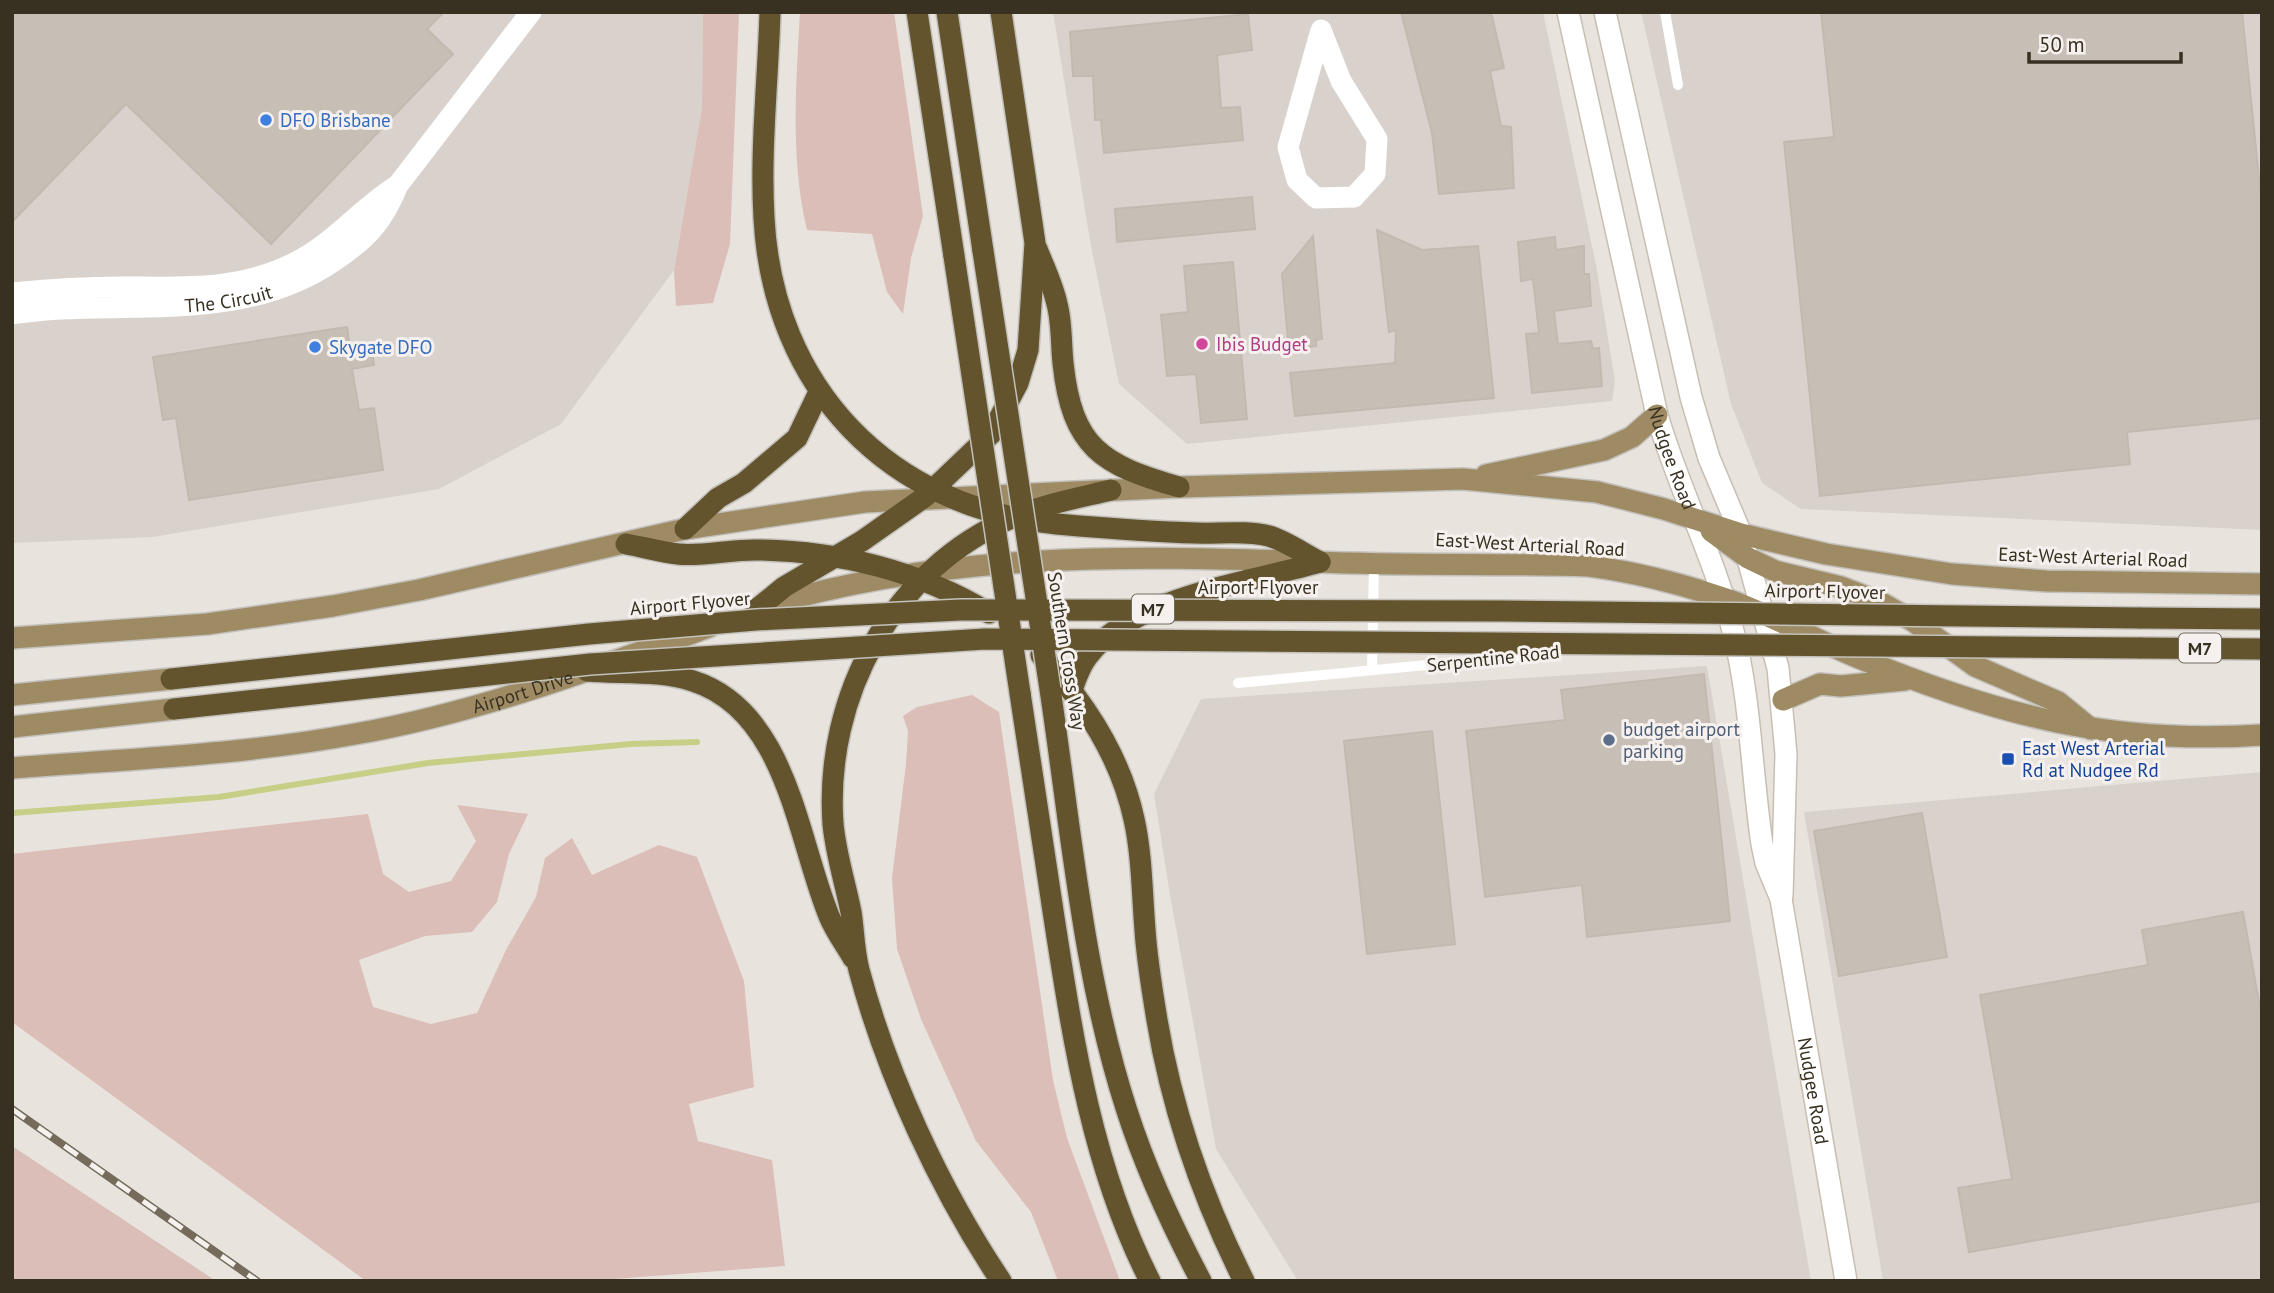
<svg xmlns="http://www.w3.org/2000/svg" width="2274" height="1293" viewBox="0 0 2274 1293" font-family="'PT Sans',sans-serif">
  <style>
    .built { fill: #d9d2cc }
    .green { fill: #dabeb7 }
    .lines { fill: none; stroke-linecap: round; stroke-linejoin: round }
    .stream { stroke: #c7ce86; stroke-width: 6 }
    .building { fill: #c7bfb6; stroke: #c2bab1; stroke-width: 2 }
    .secondary-casing { stroke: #c8beb1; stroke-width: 24 }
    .primary-casing { stroke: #c3c1bc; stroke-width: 24 }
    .highway-casing { stroke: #c3c1bc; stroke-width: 24 }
    .lane { stroke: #fff; stroke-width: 10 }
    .street { stroke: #fff; stroke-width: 21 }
    .secondary { stroke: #fff; stroke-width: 21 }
    .primary { stroke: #9e8b63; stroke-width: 21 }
    .highway { stroke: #63542d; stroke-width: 21 }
    .rail-casing { stroke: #746b5a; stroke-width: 8 }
    .rail { stroke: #f6f1ee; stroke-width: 5; stroke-dasharray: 16; stroke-linecap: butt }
    .highway-bridge-casing { stroke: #c3c1bc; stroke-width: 24; stroke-linecap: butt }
    .highway-bridge { stroke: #63542d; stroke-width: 21 }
    .shop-dot { fill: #3f7fe0; stroke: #f6f1ee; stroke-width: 2.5 }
    .hotel-dot { fill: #d1479c; stroke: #f6f1ee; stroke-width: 2.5 }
    .service-dot { fill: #5c6f8a; stroke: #f6f1ee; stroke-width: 2.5 }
    .transit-dot { fill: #1a4fb4; stroke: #f6f1ee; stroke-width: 2.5 }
    .labels { text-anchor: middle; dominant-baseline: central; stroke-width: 6; stroke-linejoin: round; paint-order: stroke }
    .shield { fill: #f6f1ee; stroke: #716a5e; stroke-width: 2 }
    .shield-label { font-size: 18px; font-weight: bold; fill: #383020 }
    .shop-label { font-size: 19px; fill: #366cbe; stroke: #f6f1ee; text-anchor: start }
    .street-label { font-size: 19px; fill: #383020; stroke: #f6f1ee }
    .hotel-label { font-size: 19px; fill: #b23c85; stroke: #f6f1ee; text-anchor: start }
    .service-label { font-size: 19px; fill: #4e5e75; stroke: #f6f1ee; text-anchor: start }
    .transit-label { font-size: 19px; fill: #164399; stroke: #f6f1ee; text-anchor: start }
  </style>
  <rect width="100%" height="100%" fill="#e9e3de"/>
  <!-- built -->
  <g class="built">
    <path d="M12 12H703L702 108 674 270 561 424 439 489 153 537 12 543Z"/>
    <path d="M1053 12H1543L1597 270 1615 381 1612 401 1187 444 1119 384 1090 241Z"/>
    <path d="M1641 12H2262V530L1801 509 1762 483 1731 404Z"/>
    <path d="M1707 666 1811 1281H1298L1216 1149 1170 895 1154 794 1201 699Z"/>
    <path d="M2262 772V1281H1883L1804 812Z"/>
  </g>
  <!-- green -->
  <g class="green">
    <path d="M703 12H739L730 244 713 303 676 306 674 270 702 108Z"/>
    <path d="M800 12H894L923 216 911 258 903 314 887 292 872 234 807 230C790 159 796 85 800 12Z"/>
    <path d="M972 695 999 712 1053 1080 1067 1138 1120 1281H1058L1031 1212 976 1141 921 1019 897 949 892 878 906 764 908 731 903 716 917 707Z"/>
    <path d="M457 805 528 814 509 854 497 902 472 932 425 936 359 960 373 1007 431 1024 477 1013 506 950 536 897 545 858 572 838 592 875 659 845 697 857 744 981 754 1087 689 1104 698 1141 772 1160 785 1266 588 1281H366L12 1022V854L368 814 383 874 409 892 451 881 476 841Z"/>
    <path d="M12 1146 216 1281H12Z"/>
  </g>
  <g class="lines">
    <!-- stream -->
    <path class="stream" d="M12 813 219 797 428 763 631 744 697 742"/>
  </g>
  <!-- building -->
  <g class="building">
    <path d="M12 12H444L427 29 453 54 271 244 126 104 12 222Z"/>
    <path d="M1401 12H1491L1504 68 1490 71 1501 126 1511 127 1514 188 1439 194 1432 133Z"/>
    <path d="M1821 12H2242L2262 207V418L2127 432 2130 464 1820 496 1784 142 1834 137Z"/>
    <path d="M1248 14 1252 50 1217 55 1221 108 1240 107 1243 140 1104 153 1101 120H1095L1093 76H1073L1070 32Z"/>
    <path d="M1252 197 1255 229 1117 242 1115 209Z"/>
    <path d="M1377 230 1422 250 1478 246 1494 398 1295 416 1290 373 1395 363 1396 330 1389 332Z"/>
    <path d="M1313 236 1322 339 1316 340V346L1289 351 1282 274Z"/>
    <path d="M1555 237 1556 250 1584 246V274H1589L1591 306 1554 311 1558 344 1591 341 1593 349 1599 348 1602 386 1532 393 1526 334 1539 333 1533 279 1521 281 1518 242Z"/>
    <path d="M1233 262 1247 419 1201 423 1196 374 1167 376 1161 315 1188 312 1184 266Z"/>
    <path d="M347 327 350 348 371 344 374 365 352 369 359 410 374 408 383 470 189 500 176 418 163 420 153 357Z"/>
    <path d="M1704 674 1730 921 1587 937 1582 885 1485 897 1466 731 1565 720 1561 690Z"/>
    <path d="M1432 731 1455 944 1367 954 1344 741Z"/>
    <path d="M1922 813 1947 957 1839 976 1814 831Z"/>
    <path d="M2243 912 2262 1019V1201L1969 1252 1958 1188 2012 1179 1980 995 2148 965 2142 930Z"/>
  </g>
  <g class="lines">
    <!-- secondary casing -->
    <g class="secondary-casing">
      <g id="secondary">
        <path id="s2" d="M1568 12 1657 415C1678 487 1713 554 1732 627 1751 697 1751 771 1762 844L1766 863 1781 899 1846 1281"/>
        <path d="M1605 12 1691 397 1709 458 1741 534 1778 668 1786 754 1782 896"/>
      </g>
    </g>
    <!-- primary casing -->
    <g class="primary-casing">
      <g id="primary">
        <path d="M1486 475 1604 450 1632 437 1657 415"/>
        <path d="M1711 531 1748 558 1775 571 1841 587 1880 602 1913 621 1975 666 2058 702 2091 729"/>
        <path d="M756 609C939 552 1129 555 1318 562 1408 566 1499 563 1589 566 1635 572 1678 583 1723 598 1769 613 1813 639 1859 658 1997 715 2111 745 2262 735"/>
        <path d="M12 638 207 624 333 606 419 590 685 529 865 502 1179 487 1463 479 1597 492 1664 509 1741 534 1826 554 1952 574 2046 581 2262 584"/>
        <path d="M12 695 171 679"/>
        <path d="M1783 700 1820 684 1841 686 1905 680"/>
        <path d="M12 727 174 709"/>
        <path id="s3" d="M12 768C126 759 243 755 355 734 476 713 594 669 709 627"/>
      </g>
    </g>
    <!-- highway casing -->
    <g class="highway-casing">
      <g id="highway">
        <path d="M770 12C768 81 760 150 764 218 773 388 889 508 1057 524 1103 528 1149 532 1195 533 1217 534 1247 530 1269 536 1286 541 1304 554 1320 562"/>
        <path d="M917 12 954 256"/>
        <path d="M947 12 983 251"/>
        <path d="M1037 249C1044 267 1053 285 1057 304 1062 322 1061 344 1063 363 1072 448 1102 465 1179 487"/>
        <path d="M685 529 718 498 744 483 797 438 819 392"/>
        <path d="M626 544C643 547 661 552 678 554 700 557 734 549 758 550 838 551 920 571 989 613"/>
        <path d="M757 609 784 587 862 541 926 496 991 434 1018 383 1028 350 1035 243 1001 12"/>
        <path d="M2139 618 2262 619"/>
        <path d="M2139 648 2262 649"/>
        <path d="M1041 655C1085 702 1120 755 1134 819 1142 855 1142 893 1145 930 1147 960 1152 990 1157 1020 1172 1110 1203 1199 1244 1281"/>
        <path d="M587 671C621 674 660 670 693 681 787 711 797 838 829 916 835 931 845 944 853 958"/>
        <path d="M1050 689C1071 829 1083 976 1127 1111 1146 1170 1172 1226 1201 1281"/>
        <path d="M1072 690C1076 678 1080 666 1088 656 1133 596 1253 582 1320 562"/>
        <path d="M1020 693C1032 770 1044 847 1055 924 1074 1046 1093 1169 1150 1281"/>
        <path d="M1001 1281C940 1190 887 1075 859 970 854 951 854 931 851 912 845 882 836 855 833 824 824 696 893 568 1014 517 1045 504 1078 498 1111 490"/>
      </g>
    </g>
    <!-- lane -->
    <g class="lane">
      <path d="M1665 12 1678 85"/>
      <path d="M1372 670 1374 562"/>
      <path d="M1238 683 1552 653"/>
    </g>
    <!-- street -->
    <g class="street">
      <path d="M1321 30 1341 81 1377 139 1375 174 1354 197 1316 198 1297 180 1288 147Z"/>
      <path d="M12 293C50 289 87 287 124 287 185 287 240 291 296 262 335 242 361 208 398 185"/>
      <path id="s1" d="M12 314C121 297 237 327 334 261 367 239 383 222 398 185L531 12"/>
    </g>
    <!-- secondary -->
    <use href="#secondary" class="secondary"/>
    <!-- primary -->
    <use href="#primary" class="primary"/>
    <!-- highway -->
    <use href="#highway" class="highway"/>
    <!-- rail casing -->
    <g class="rail-casing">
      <path id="rail" d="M12 1109 257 1281"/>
    </g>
    <!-- rail -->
    <use href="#rail" class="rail"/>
    <!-- highway-bridge casing -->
    <g class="highway-bridge-casing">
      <g id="highway-bridge">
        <path d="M983 251 1050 689"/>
        <path d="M954 256 1020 693"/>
        <path d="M171 679 589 634 756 620 961 610 1501 611 2139 618"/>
        <path d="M174 709 590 664 985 639 2139 648"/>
      </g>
    </g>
    <!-- highway-bridge -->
    <use href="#highway-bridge" class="highway-bridge"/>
  </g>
  <!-- markers -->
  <g class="shop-dot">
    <circle cx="266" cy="120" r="7"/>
    <circle cx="315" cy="347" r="7"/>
  </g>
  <circle class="hotel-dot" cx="1202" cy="344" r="7"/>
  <circle class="service-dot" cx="1609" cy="740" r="7"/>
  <rect class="transit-dot" x="2001" y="752" width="14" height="14" rx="3.5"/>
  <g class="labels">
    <!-- shield labels -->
    <g class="shield">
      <rect x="1132" y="594.5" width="42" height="29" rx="5"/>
      <rect x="2179" y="633.5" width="42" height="29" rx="5"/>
    </g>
    <g class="shield-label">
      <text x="1153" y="609">M7</text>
      <text x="2200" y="648">M7</text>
    </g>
    <!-- shop labels -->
    <g class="shop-label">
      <text x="280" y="120">DFO Brisbane</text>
      <text x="329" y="347">Skygate DFO</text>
    </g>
    <!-- street labels -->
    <g class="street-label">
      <text stroke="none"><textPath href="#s1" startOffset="217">The Circuit</textPath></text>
      <text stroke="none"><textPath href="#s2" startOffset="458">Nudgee Road</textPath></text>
      <text transform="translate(1530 544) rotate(3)">East-West Arterial Road</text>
      <text transform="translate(2093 557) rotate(2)">East-West Arterial Road</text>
      <text x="1258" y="587">Airport Flyover</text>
      <text transform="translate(1825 591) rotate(1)">Airport Flyover</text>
      <text transform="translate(690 603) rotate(-5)">Airport Flyover</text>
      <text transform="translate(1067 651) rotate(81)">Southern Cross Way</text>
      <text transform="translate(1493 658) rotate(-6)">Serpentine Road</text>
      <text stroke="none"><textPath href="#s3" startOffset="518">Airport Drive</textPath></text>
      <text stroke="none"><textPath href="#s2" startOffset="1110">Nudgee Road</textPath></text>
    </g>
    <!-- hotel labels -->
    <g class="hotel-label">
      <text x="1216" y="344">Ibis Budget</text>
    </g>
    <!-- service labels -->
    <g class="service-label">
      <text x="1623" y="729">budget airport<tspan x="1623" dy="22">parking</tspan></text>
    </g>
    <!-- transit labels -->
    <g class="transit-label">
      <text x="2022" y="748">East West Arterial<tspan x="2022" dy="22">Rd at Nudgee Rd</tspan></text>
    </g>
  </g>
  <!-- border -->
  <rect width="2274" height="1293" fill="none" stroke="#383020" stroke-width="28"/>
  <!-- scale -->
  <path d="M2029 52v10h152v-10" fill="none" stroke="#383020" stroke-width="3.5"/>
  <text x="2039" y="52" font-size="21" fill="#383020" stroke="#f6f1ee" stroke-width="5" paint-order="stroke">50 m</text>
</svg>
